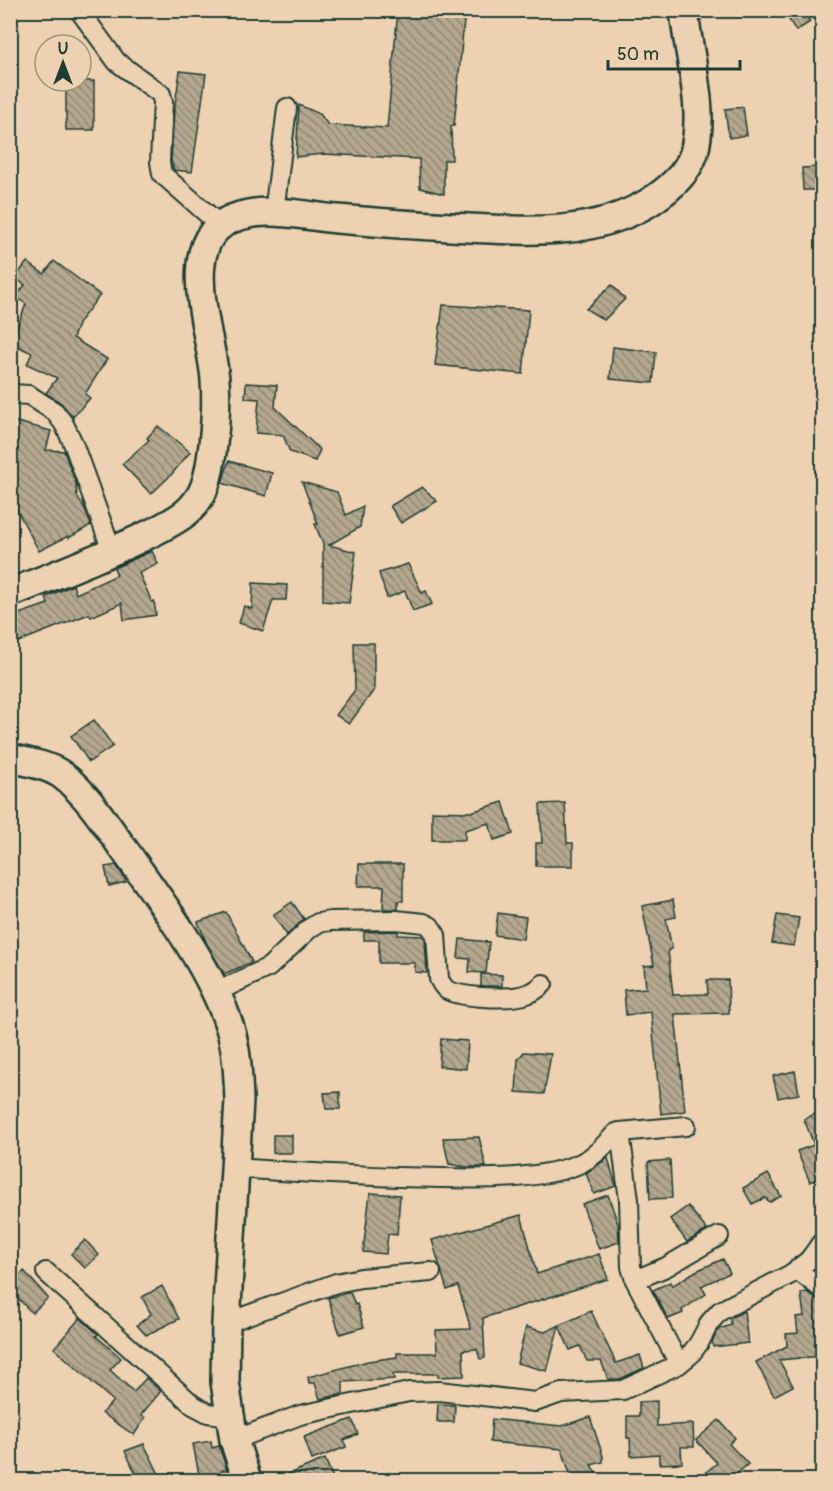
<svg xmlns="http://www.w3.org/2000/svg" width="833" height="1491" viewBox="0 0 833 1491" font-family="Pangolin,sans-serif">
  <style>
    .building { fill: url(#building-back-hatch); stroke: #1f3d34; stroke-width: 1.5 }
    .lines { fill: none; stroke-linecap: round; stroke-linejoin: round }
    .minor-casing { stroke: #1f3d34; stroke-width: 22 }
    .highway-casing { stroke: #1f3d34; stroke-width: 32 }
    .minor { stroke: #ecd1b3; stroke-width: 18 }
    .highway { stroke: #ecd1b3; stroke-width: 27 }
  </style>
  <defs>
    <pattern id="building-back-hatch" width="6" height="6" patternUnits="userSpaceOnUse" patternTransform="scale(1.5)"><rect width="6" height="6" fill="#b3a790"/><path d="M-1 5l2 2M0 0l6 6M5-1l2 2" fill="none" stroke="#918976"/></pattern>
  </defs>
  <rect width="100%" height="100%" fill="#ecd1b3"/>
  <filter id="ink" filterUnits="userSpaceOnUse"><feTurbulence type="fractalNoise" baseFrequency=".0167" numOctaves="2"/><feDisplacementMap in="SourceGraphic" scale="12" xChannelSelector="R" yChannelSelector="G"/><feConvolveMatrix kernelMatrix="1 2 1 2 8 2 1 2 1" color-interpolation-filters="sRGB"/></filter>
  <g filter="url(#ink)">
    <!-- building -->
    <g class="building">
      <path d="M398 10H465L454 126H451L452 160H444V194L420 188 419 159 323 154 296 157 299 105 320 114 328 125 387 128Z"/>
      <path d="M783 10H803L810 22 796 31Z"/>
      <path d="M180 71 206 74 192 172 174 170 171 161 174 111Z"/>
      <rect x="66" y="81" width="28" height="49"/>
      <path d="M743 107 747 135 729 138 725 109Z"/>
      <path d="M822 167V190H803L802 168Z"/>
      <path d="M54 261 100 295 79 322 73 338 107 359 85 394 90 398 73 417 61 403 46 393 57 378 27 364 32 353 11 343 26 304 16 297 25 285 15 278 27 262 44 274Z"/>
      <path d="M612 285 625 299 604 320 586 309Z"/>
      <path d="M443 305 529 310 523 374 435 365Z"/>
      <path d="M613 347 656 352 653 383 610 379Z"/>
      <path d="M246 383 277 385 275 407 320 450 315 461 290 452 283 435 256 433 259 399 245 398Z"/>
      <path d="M10 420 51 431 46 450 64 451 76 484 77 496 85 509 91 525 69 538 68 536 39 551 10 497Z"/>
      <path d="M158 426 190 452 171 475 151 494 122 464 149 440 147 438Z"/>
      <path d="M229 461 272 473 266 496 222 483Z"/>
      <path d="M302 482 337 492 346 515 363 506 360 527 329 545 356 552 349 603 323 601V544L315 524H318Z"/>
      <path d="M422 487 437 501 401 523 390 506Z"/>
      <path d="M152 551 158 564 139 573 152 602 154 601 156 615 124 620 122 603 91 617 89 614 18 642 10 623V617L48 604 46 597 66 588 73 585 76 594 117 575 114 568Z"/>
      <path d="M408 564 422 593 426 591 432 604 413 611 405 591 387 598 379 573Z"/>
      <path d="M253 583 287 585 286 600H273L263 631 239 623 244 606 252 609Z"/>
      <path d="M354 643H374V690L349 724 336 715 355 690Z"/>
      <path d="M94 720 113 746 89 762 71 736Z"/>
      <path d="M503 802 513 834 494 840 489 823 465 830V840H432V811L471 812Z"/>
      <path d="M565 803 567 843H573V866H536V843H542L540 804Z"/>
      <path d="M359 864H403V901H398V909H383L384 886H358Z"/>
      <path d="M116 865 124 877 126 882 109 886 105 867Z"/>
      <path d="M673 900 676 917 666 919 672 949 668 950 673 995 708 994 707 980H728L729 1013 675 1014 685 1111 661 1114 651 1012 626 1015 624 990 646 988 644 966 654 965 642 906Z"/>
      <path d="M292 902 304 919 287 935 273 915Z"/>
      <path d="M226 912 252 962 224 974 207 944 198 922Z"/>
      <path d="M498 913 526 917 523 939 495 935Z"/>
      <path d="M777 915 799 918 794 946 772 943Z"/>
      <path d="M395 931 398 932V935L423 936 425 939 427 973 415 972V963H379V940H364V932Z"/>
      <path d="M460 939 489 942 486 973 469 972 470 959 458 958Z"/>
      <path d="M481 974 502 975V986H481Z"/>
      <path d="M441 1039 468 1041 466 1069 439 1066Z"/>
      <path d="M524 1052 551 1054 544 1094 516 1092 518 1059Z"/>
      <path d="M795 1071 799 1094 778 1098 773 1076Z"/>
      <path d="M340 1092V1109H326L324 1093Z"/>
      <path d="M822 1111V1177L810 1182 797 1151 814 1145 804 1119Z"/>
      <rect x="273" y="1135" width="19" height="18"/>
      <path d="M479 1137 486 1167H466L449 1164 443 1138Z"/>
      <path d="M608 1158 616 1186 594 1194 586 1173Z"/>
      <path d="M670 1160 672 1198 650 1199 648 1162Z"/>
      <path d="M768 1174 781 1196 770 1202 765 1198 752 1204 743 1188Z"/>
      <path d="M370 1193 400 1195 397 1235 388 1234 386 1254 363 1252Z"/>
      <path d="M608 1195 618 1224 619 1242 599 1249 582 1204Z"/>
      <path d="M688 1206 707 1230 687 1242 670 1219Z"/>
      <path d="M521 1215 537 1274 599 1254 608 1279 483 1318 485 1358 480 1359 477 1349 463 1350 464 1376 438 1377V1374H393L394 1379 343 1382V1394L320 1399 315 1383H309L308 1377 368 1361 397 1357V1353H437L436 1330 471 1329 458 1286 447 1290 432 1240Z"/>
      <path d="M85 1240 99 1255 85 1268 71 1254Z"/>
      <path d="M723 1259 730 1273 701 1286 706 1294 682 1310 683 1313 668 1319 653 1290 670 1282 672 1286 696 1271Z"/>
      <path d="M24 1271 48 1298 32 1313 10 1290V1283Z"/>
      <path d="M162 1286 179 1319 146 1335 137 1325 151 1314 142 1297Z"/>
      <path d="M350 1292 355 1305 357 1304 364 1327 340 1334 328 1298Z"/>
      <path d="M807 1292 820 1300 822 1318V1356L779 1360 793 1386 774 1396 756 1362 787 1346 786 1334 798 1333 796 1317 804 1316 801 1293Z"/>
      <path d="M591 1311 616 1363 640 1355 644 1368 620 1379H608L601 1361H587L580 1346 570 1350 559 1326 547 1371 517 1363 526 1327 545 1332Z"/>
      <path d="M744 1311 748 1343 713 1347 712 1342 719 1329 731 1325 730 1318Z"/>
      <path d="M80 1318 98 1334 96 1336 121 1358 110 1370 134 1392 146 1378 161 1391 141 1415 145 1418 134 1435 102 1413 113 1401 54 1348Z"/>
      <path d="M657 1401V1426L693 1424 694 1447H681L682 1463 659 1464V1454L631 1456 630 1438H627V1416H639V1402Z"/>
      <path d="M438 1404 455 1405 454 1422H437Z"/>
      <path d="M590 1417 603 1456V1462L591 1465 600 1480H572L562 1449 490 1442 492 1419 562 1426Z"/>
      <path d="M352 1419 358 1434 344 1440 346 1447 312 1460 304 1437Z"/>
      <path d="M719 1420 735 1438 729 1444 748 1464 730 1480H711L705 1473 717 1463 696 1440Z"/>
      <path d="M211 1441 212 1448 219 1446 227 1470H222L223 1480H200L193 1444Z"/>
      <path d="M144 1444 160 1476 153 1480H139L125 1451Z"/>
      <path d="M325 1459 334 1480H274Z"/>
    </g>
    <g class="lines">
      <!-- minor casing -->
      <g class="minor-casing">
        <g id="minor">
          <path d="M79 10 117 62 161 94 163 102 160 162 162 174 220 225"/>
          <path d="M274 213 287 108"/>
          <path d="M10 394 29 395 55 412 64 424 73 443 112 551"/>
          <path d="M216 992 269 967 310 928 318 923 330 921 396 920 424 923 430 926 436 935 439 979C441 983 443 987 447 990 463 998 511 1000 527 994 534 992 538 989 543 984"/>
          <path d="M620 1132 629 1200 631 1267 635 1280 679 1364"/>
          <path d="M236 1168C304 1173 372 1177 441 1178 481 1179 545 1180 581 1163 596 1156 605 1144 616 1133L620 1132 686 1126"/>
          <path d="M797 1270 822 1289"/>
          <path d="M46 1272 193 1405 208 1413 230 1416"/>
          <path d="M635 1280 666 1267 719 1236"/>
          <path d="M226 1323 336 1283 361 1278 431 1272"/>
          <path d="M234 1440 300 1415 409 1392 439 1391 535 1402 561 1393 623 1390 679 1364 690 1355 699 1343 710 1322 720 1311 791 1274 809 1260 822 1242"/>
        </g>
      </g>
      <!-- highway casing -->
      <g class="highway-casing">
        <g id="highway">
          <path d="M10 593C46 579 82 565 117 549 139 539 163 529 183 515 189 511 195 504 199 498 214 476 217 407 215 380 212 332 171 235 240 216 270 207 307 216 337 219 381 223 425 226 469 228 532 231 592 236 648 203 667 191 687 175 694 153 706 107 688 56 684 10"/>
          <path d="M10 758C27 762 48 765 62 775 87 794 105 823 123 848 160 900 211 967 230 1028 237 1050 238 1076 239 1100L226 1323 225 1382 234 1440 247 1480"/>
        </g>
      </g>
      <!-- minor -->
      <use href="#minor" class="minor"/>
      <!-- highway -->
      <use href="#highway" class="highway"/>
    </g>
  </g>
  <!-- margin -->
  <rect width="833" height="1491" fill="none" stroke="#ecd1b3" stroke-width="36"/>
  <rect x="18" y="18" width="797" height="1455" fill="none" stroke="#1f3d34" stroke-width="2" filter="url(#ink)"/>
  <!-- north arrow -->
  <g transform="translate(63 63)"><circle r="28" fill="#ecd1b3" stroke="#9a9680" stroke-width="1.5"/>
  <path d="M0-4.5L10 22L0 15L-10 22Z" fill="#1f3d34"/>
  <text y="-9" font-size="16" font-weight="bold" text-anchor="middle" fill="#1f3d34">U</text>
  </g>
  <!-- scale -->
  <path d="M608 60v9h132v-9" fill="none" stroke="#1f3d34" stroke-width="3"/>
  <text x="617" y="60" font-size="18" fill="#1f3d34" stroke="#ecd1b3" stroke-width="4.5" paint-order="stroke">50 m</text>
</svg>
